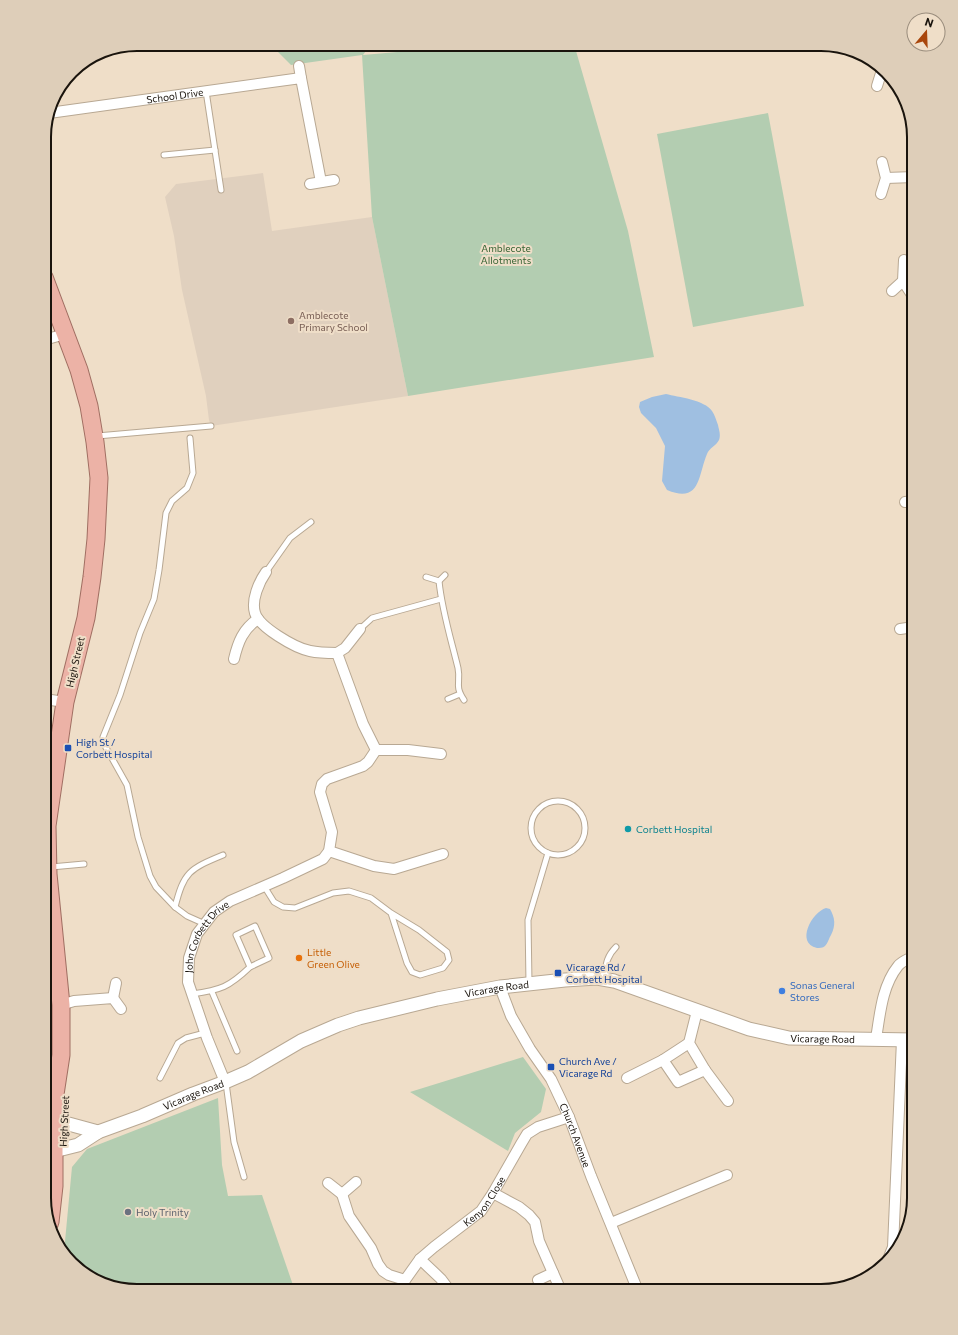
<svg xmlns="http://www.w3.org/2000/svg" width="958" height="1335" viewBox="0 0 958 1335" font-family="Commissioner,sans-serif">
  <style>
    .education { fill: #e0d0be }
    .green { fill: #b3cdb1 }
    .water { fill: #9fbfe1 }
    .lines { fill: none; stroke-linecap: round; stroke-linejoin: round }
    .stream { stroke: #9fbfe1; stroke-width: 4 }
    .service-casing { stroke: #b8a893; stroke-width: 7 }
    .minor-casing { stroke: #b8a893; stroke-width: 12 }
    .tertiary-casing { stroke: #b8a893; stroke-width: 15 }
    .trunk-casing { stroke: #a06e62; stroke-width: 19 }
    .service { stroke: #fff; stroke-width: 5 }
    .minor { stroke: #fff; stroke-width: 10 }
    .tertiary { stroke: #fff; stroke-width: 13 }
    .trunk { stroke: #ecb2a6; stroke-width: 17 }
    .education-dot { fill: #8d6e63; stroke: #efdec8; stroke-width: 1.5 }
    .transit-dot { fill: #1a4fb4; stroke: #efdec8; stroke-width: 1.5 }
    .culture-dot { fill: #0f9aa8; stroke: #efdec8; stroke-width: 1.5 }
    .food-dot { fill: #e8710a; stroke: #efdec8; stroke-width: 1.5 }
    .shop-dot { fill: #3f7fe0; stroke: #efdec8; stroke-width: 1.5 }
    .worship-dot { fill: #6b7280; stroke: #efdec8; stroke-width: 1.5 }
    .labels { text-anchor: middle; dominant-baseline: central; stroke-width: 4; stroke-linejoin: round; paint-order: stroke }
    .street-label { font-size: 10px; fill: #1a140d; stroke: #efdec8 }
    .park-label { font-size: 10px; fill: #376434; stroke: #efdec8 }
    .education-label { font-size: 10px; fill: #785e54; stroke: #efdec8; text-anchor: start }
    .transit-label { font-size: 10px; fill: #164399; stroke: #efdec8; text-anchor: start }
    .culture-label { font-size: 10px; fill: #0d838f; stroke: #efdec8; text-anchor: start }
    .food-label { font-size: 10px; fill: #c56008; stroke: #efdec8; text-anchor: start }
    .shop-label { font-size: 10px; fill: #366cbe; stroke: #efdec8; text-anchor: start }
    .worship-label { font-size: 10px; fill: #5b616d; stroke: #efdec8; text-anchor: start }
    .rim { fill: none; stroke: #1a140d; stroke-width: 2 }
  </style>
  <rect width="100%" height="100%" fill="#efdec8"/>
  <!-- education -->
  <path class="education" d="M263 173 272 231 372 217 408 396 211 426 209 420 206 396 182 290 174 236 165 197 176 184Z"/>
  <!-- green -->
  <g class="green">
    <path d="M270 44H371L363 55 488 44H574L628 231 654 357 408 396 372 217 362 55 291 65Z"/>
    <path d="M768 113 804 306 693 327 657 134Z"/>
    <path d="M523 1057 546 1089 541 1112 515 1133 508 1151 410 1092Z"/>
    <path d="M218 1098 222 1165 228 1196 262 1195 295 1291H131L90 1278 64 1252 72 1167 87 1149Z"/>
  </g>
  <!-- water -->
  <g class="water">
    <path d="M666 394C678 397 705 400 712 411 715 415 716 420 718 425 719 430 721 435 719 440 716 446 709 448 707 454 698 475 701 504 667 490L662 481 665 446 656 428 641 413 639 407 640 402 652 397Z"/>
    <path d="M826 908 830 909C835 918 836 925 831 935 829 938 828 943 825 946 823 948 819 948 817 948 795 943 812 912 826 908Z"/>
  </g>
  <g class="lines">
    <!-- stream -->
    <path class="stream" d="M290 44 294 45 300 44"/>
    <!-- service casing -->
    <g class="service-casing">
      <g id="service">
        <path d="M206 91 221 190"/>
        <path d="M164 155 215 150"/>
        <path d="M97 436 211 426"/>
        <path d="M266 572 290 538 311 522"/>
        <path d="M426 577 439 581 445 575"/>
        <path d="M439 581C442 611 451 639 458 668 461 683 454 685 464 700"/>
        <path d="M360 629 372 618 441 599"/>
        <path d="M448 699 460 694"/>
        <circle cx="558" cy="828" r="27"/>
        <path d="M51 867 84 864"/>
        <path d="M264 886 274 902 283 907 295 908 333 893 349 891 371 898 391 913 419 930 447 952 449 960 443 968 420 975 412 972 407 963 391 913"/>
        <path d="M175 907 156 887 150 876 138 837 127 785 104 744 103 737 120 695 140 633 154 599 159 570 166 513 172 501 187 488 193 473 190 438"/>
        <path d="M205 924 187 916 175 907C184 872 189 869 223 855"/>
        <path d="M604 978C606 965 606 957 616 947"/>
        <path d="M529 983 528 920 548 853"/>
        <path d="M212 992 237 1051"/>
        <path d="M192 994C221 990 229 987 250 967L236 935 255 926 269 958 250 967"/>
        <path d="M160 1078 178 1043 186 1038 205 1033"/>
        <path d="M226 1083 234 1142 244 1177"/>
      </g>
    </g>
    <!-- minor casing -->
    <g class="minor-casing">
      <g id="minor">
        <path d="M299 66 301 78"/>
        <path d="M877 86 882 70"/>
        <path id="s1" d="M49 113 301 78 321 182"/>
        <path d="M886 178 914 177"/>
        <path d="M310 184 334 180"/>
        <path d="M881 194 886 178 882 162"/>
        <path d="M903 281 914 298"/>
        <path d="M892 291 903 281 904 260"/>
        <path d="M44 340 65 334"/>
        <path d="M905 502 914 501"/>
        <path d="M266 572C259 582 251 600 255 613 259 627 295 648 310 651 319 653 328 653 337 653"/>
        <path d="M900 629 914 627"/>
        <path d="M234 659C238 642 243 629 258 619"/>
        <path d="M44 699 65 702"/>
        <path d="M913 748 914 747"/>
        <path d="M376 750H408L441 754"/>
        <path d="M329 851 374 866 394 869 443 854"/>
        <path d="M44 968 58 969"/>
        <path id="s2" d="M500 987 511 1016 530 1049 551 1079 569 1117 591 1176 638 1291"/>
        <path d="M113 998 116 983"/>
        <path d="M61 1005 74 1001 113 998 121 1009"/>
        <path d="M697 1011 689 1043 705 1070 728 1101"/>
        <path d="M876 1039C880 1014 882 986 898 966 902 961 909 959 914 956"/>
        <path d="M663 1060 678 1082 705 1070"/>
        <path d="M627 1078 663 1060 689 1043"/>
        <path id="s3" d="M225 1082 207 1038 188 982 189 958 197 934 214 912 230 901 283 878 323 859 329 851 332 832 320 792 322 784 327 779 363 766 368 762 376 750 363 724 337 653 345 648 360 629"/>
        <path d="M328 1183 342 1194 356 1182"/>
        <path d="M493 1193 519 1207 529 1215 535 1222 539 1241 561 1291"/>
        <path d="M342 1194 349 1216 371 1248 378 1264 383 1271 389 1275 405 1280"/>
        <path d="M611 1223 727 1175"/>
        <path d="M889 1257 893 1247 902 1040"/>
        <path d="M420 1259 441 1279 450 1291"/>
        <path d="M538 1280 553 1273"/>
        <path id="s4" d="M400 1291 405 1280 420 1259 434 1247 481 1211 493 1193 521 1144 527 1134 538 1127 569 1117"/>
      </g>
    </g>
    <!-- tertiary casing -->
    <g class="tertiary-casing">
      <g id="tertiary">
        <path d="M54 1122 65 1123 98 1132"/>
        <path id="s5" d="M54 1151 78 1145 98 1132 142 1116 193 1094 225 1082 248 1072 301 1041 338 1025 359 1018 437 999 500 987 565 980 597 978 614 981 749 1029 789 1038 914 1040"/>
      </g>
    </g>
    <!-- trunk casing -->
    <g class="trunk-casing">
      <path id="trunk" d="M44 277 79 370 89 406 95 442 99 478 96 539 92 577 86 618 65 702 47 826 48 874 61 1005V1055L54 1101V1186L50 1222"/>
    </g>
    <!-- service -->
    <use href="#service" class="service"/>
    <!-- minor -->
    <use href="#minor" class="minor"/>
    <!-- tertiary -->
    <use href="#tertiary" class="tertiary"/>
    <!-- trunk -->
    <use href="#trunk" class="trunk"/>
  </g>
  <!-- markers -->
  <circle class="education-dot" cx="291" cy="321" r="4"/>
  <g class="transit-dot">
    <rect x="64" y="744" width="8" height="8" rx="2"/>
    <rect x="554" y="969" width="8" height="8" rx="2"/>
    <rect x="547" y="1063" width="8" height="8" rx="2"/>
  </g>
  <circle class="culture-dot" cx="628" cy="829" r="4"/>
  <circle class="food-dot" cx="299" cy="958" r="4"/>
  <circle class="shop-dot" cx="782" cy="991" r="4"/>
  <circle class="worship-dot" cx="128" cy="1212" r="4"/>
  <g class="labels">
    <!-- street labels -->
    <g class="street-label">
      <text stroke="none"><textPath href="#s1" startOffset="127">School Drive</textPath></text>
      <text transform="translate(75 662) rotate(-77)">High Street</text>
      <text stroke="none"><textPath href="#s3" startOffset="158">John Corbett Drive</textPath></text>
      <text stroke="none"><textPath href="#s5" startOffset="475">Vicarage Road</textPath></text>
      <text stroke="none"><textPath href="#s5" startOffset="811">Vicarage Road</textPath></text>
      <text stroke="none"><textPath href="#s5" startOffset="151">Vicarage Road</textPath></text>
      <text transform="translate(64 1121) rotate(-87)">High Street</text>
      <text stroke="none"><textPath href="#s2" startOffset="167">Church Avenue</textPath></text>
      <text stroke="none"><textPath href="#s4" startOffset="125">Kenyon Close</textPath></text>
    </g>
    <!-- park labels -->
    <g class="park-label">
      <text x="506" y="248">Amblecote<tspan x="506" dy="12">Allotments</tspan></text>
    </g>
    <!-- education labels -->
    <g class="education-label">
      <text x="299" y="315">Amblecote<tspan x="299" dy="12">Primary School</tspan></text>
    </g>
    <!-- transit labels -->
    <g class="transit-label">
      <text x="76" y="742">High St /<tspan x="76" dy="12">Corbett Hospital</tspan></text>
      <text x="566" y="967">Vicarage Rd /<tspan x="566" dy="12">Corbett Hospital</tspan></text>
      <text x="559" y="1061">Church Ave /<tspan x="559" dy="12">Vicarage Rd</tspan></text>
    </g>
    <!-- culture labels -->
    <g class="culture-label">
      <text x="636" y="829">Corbett Hospital</text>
    </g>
    <!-- food labels -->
    <g class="food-label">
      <text x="307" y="952">Little<tspan x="307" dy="12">Green Olive</tspan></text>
    </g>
    <!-- shop labels -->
    <g class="shop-label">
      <text x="790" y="985">Sonas General<tspan x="790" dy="12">Stores</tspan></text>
    </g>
    <!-- worship labels -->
    <g class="worship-label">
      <text x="136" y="1212">Holy Trinity</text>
    </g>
  </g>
  <!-- crop -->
  <path d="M0 0H958V1335H0ZM137 51H821A86 86 0 0 1 907 137V1198A86 86 0 0 1 821 1284H137A86 86 0 0 1 51 1198V137A86 86 0 0 1 137 51Z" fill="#deceb9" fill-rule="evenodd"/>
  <path class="rim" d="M137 51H821A86 86 0 0 1 907 137V1198A86 86 0 0 1 821 1284H137A86 86 0 0 1 51 1198V137A86 86 0 0 1 137 51Z"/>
  <!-- north arrow -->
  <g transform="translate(926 32) rotate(19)"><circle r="19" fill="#efdec8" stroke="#9a8d7d"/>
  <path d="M0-3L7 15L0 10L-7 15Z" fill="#a9460b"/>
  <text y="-6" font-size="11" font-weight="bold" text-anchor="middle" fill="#1a140d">N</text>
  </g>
</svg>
